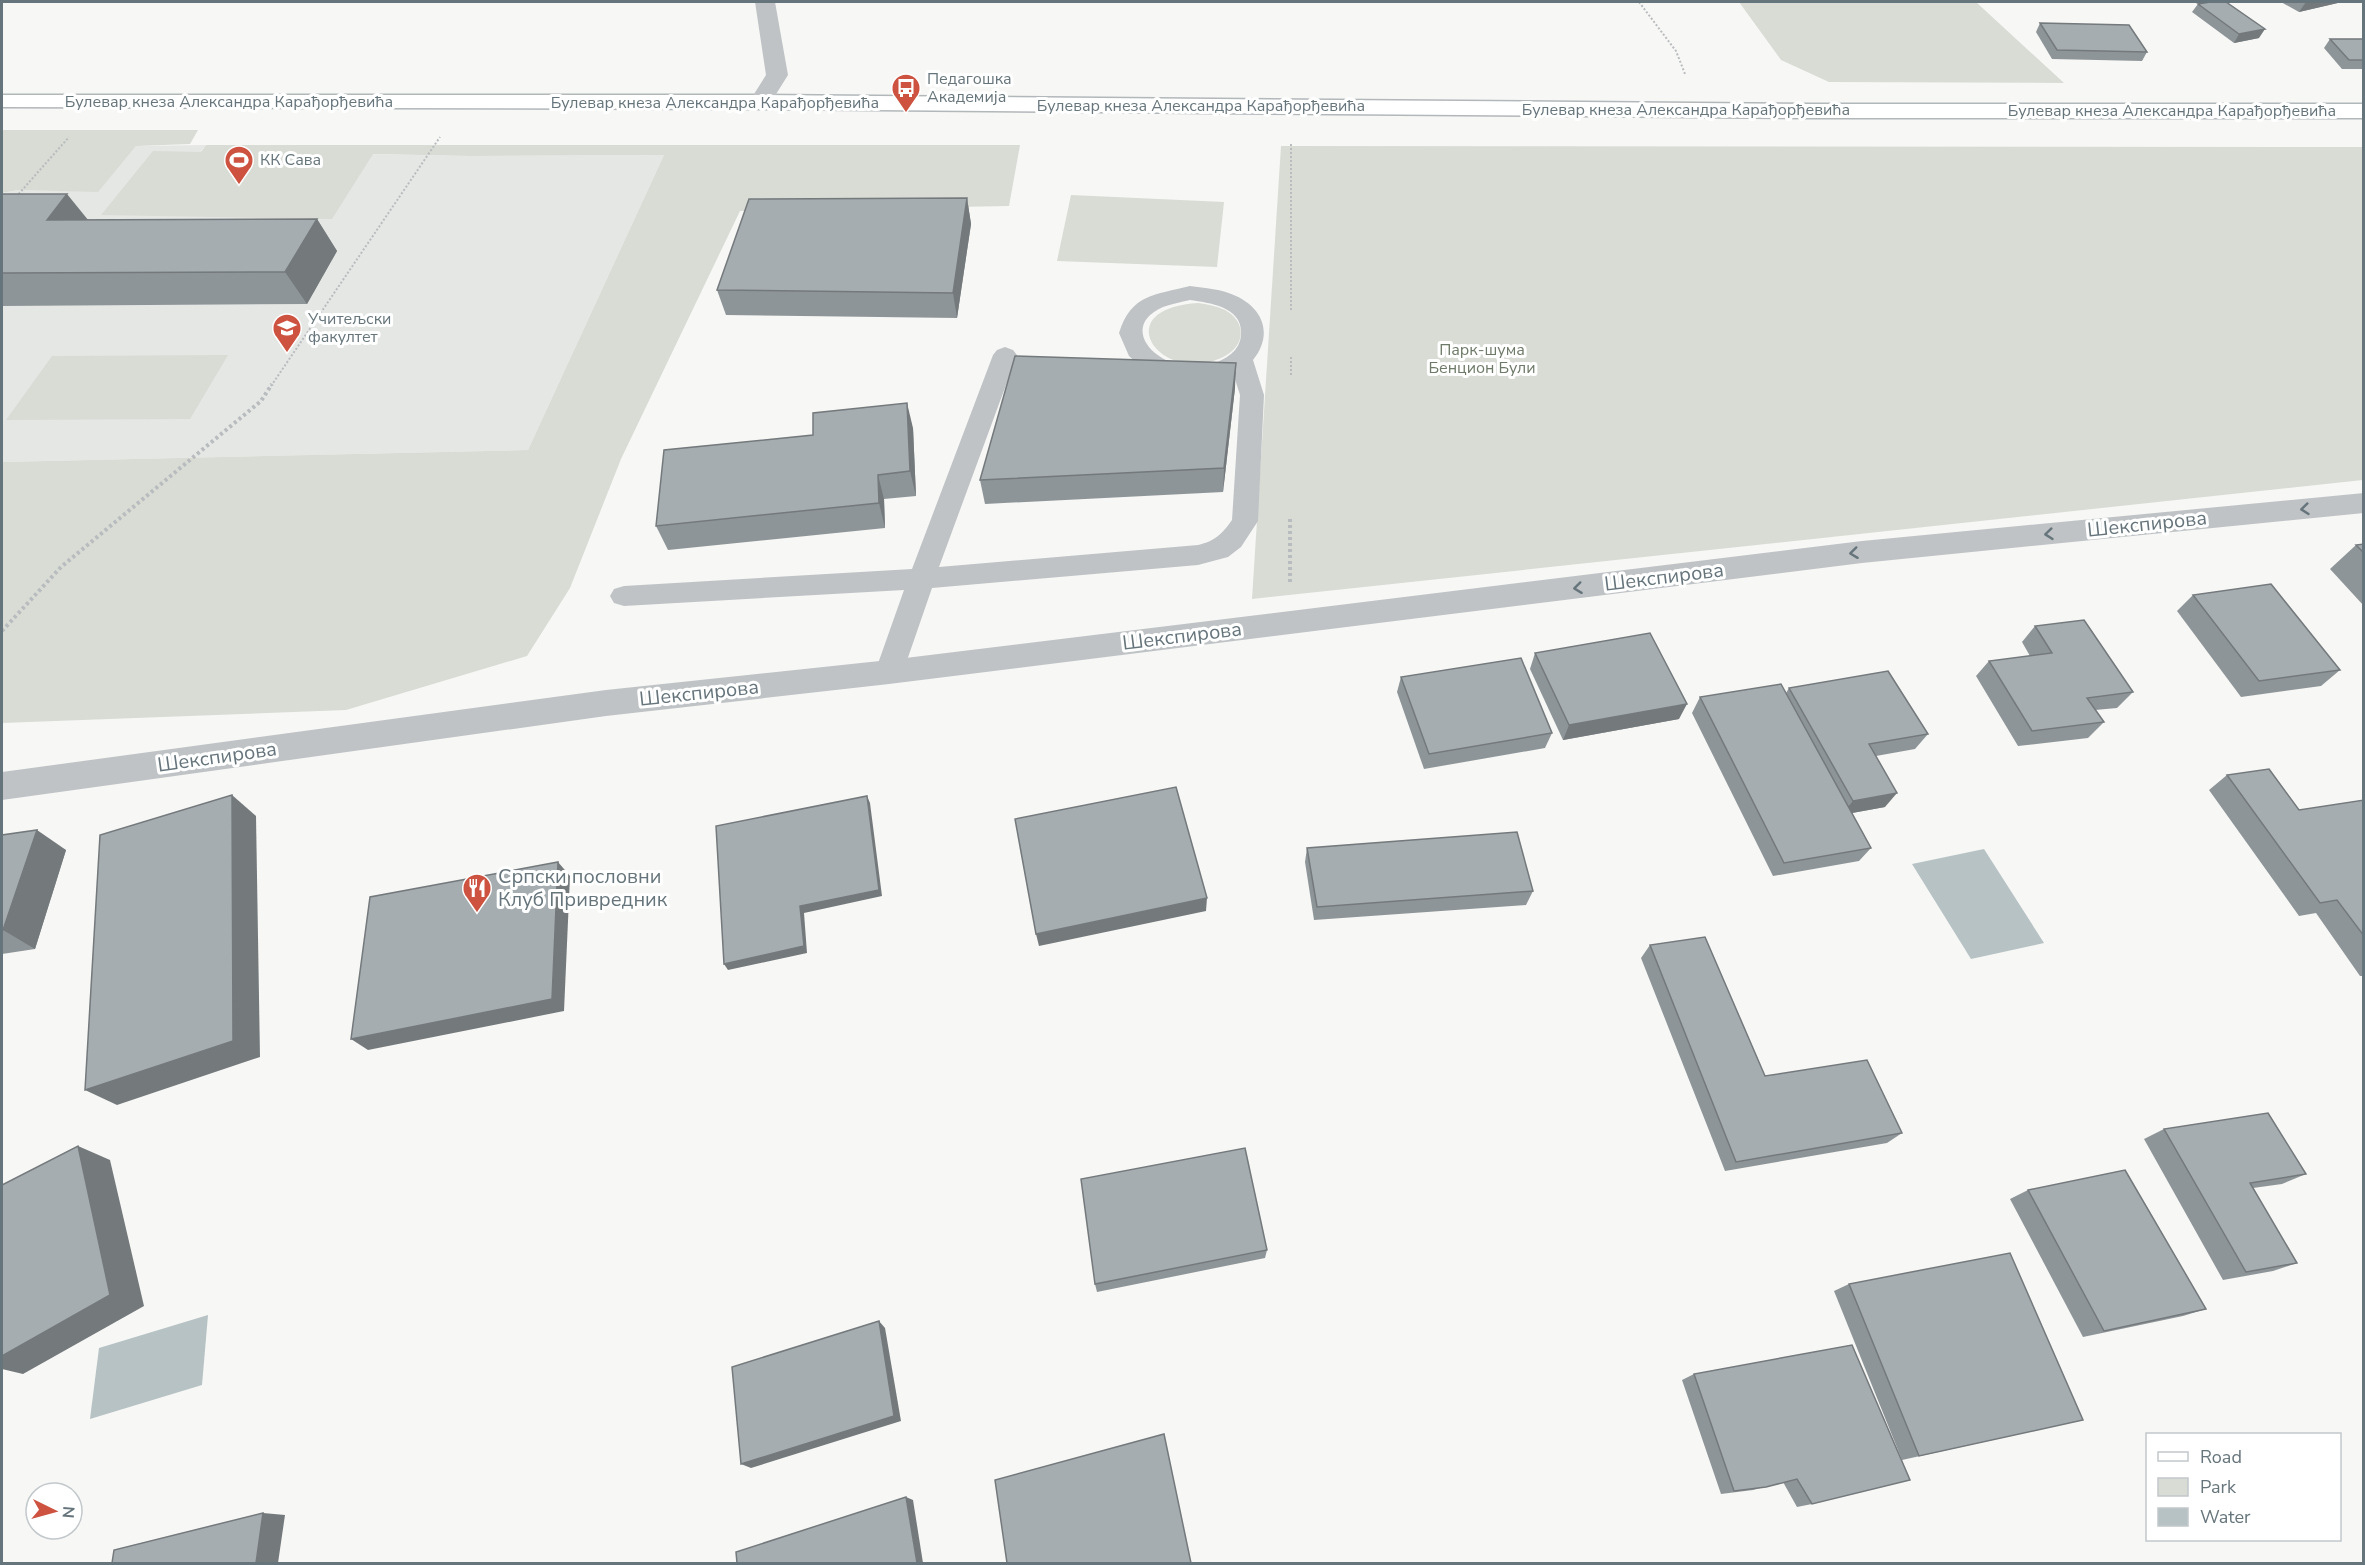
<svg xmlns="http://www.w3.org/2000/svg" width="2365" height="1565" viewBox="0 0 2365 1565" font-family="'Nunito Sans',sans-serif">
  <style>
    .built { fill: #e5e7e5 }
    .green { fill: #d8dcd5 }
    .water { fill: #b7c2c5 }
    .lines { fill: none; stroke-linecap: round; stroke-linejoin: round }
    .secondary-casing { stroke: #b2b7ba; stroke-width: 3 }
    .path-far1 { stroke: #b9bcbe; stroke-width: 2; stroke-dasharray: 2 2; stroke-linecap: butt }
    .path { stroke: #b9bcbe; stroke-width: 4; stroke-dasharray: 3 3; stroke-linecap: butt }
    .service { fill: #bfc3c6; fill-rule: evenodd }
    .minor { fill: #bfc3c6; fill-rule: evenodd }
    .secondary { fill: #fff; fill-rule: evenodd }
    .wall { fill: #8e9598 }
    .shaded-wall { fill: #74797c }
    .building { fill: #a5adb1; stroke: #74797c; stroke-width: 1.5 }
    .oneway { stroke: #66757c }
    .labels { text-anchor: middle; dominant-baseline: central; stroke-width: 6; stroke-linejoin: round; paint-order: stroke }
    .far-poi-label { font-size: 16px; fill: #66757c; stroke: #fff; text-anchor: start }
    .far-street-label { font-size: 16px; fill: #66757c; stroke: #fff }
    .far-park-label { font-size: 16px; fill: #6e7a68; stroke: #fff }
    .street-label { font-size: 20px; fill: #66757c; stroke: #fff }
    .poi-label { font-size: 20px; fill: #66757c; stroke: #fff; text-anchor: start }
  </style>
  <rect width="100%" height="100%" fill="#f7f7f5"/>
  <!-- built -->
  <path class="built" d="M206 145 201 151 471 156 664 155 528 450 2 462V193L18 190 98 191 136 146Z"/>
  <!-- green -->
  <g class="green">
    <path d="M1739 2H1976L2064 83 1829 82 1781 60Z"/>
    <path d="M2 130H198L190 144 136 146 98 192 18 190 2 193Z"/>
    <path d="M206 145H1020L1009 206 740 211 621 459 570 588 527 656 346 710 2 723V462L528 450 664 155 471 156 373 154 332 219 101 215 153 151 201 152Z"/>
    <path d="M1281 146 2363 147V480L1252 599Z"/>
    <path d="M1071 195 1224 202 1217 267 1057 261Z"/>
    <path d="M1198 303C1207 304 1216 306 1225 310 1246 321 1246 345 1225 356 1163 389 1104 309 1198 303Z"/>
    <path d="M228 355 190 419 6 420 52 356Z"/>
  </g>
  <!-- water -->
  <g class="water">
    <path d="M1984 849 2044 943 1971 959 1912 864Z"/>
    <path d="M208 1315 202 1385 90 1419 99 1348Z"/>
  </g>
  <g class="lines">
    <!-- secondary casing -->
    <g class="secondary-casing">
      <path id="secondary" d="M2 95H760L1807 104H2364V118H1807L760 109 2 107Z"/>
    </g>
    <!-- path-far1 -->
    <g class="path-far1">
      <path d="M1639 2 1676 51 1685 74"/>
      <path d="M1291 144V310"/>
      <path d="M16 197 69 137"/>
      <path d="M1291 357V376"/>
      <path d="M271 386 440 137"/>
    </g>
    <!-- path -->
    <g class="path">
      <path d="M1290 519V583"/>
      <path d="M2 631 61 567 261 401 272 384"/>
    </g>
    <!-- service -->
    <path class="service" d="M1190 286C1205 288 1222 289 1236 296 1264 309 1273 335 1253 360L1264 395 1258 521 1241 547 1228 557 1198 565 932 588 903 672 899 680 889 683 879 680 875 672 904 590 624 606 614 603 610 596 614 589 624 586 912 569 993 355 997 350 1005 347 1013 350 1017 355 939 567 1198 545C1215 541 1222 534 1232 520L1240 395 1233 373 1203 383 1167 379 1145 370 1129 356 1119 333C1131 294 1155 295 1190 286ZM1190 300C1210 303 1243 307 1241 334 1241 342 1237 349 1231 354 1181 393 1106 332 1163 307 1171 304 1181 302 1190 300Z"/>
    <!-- minor -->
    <g class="minor">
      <path d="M755 2H775L788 75 768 107 760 109 752 107 749 102 766 75Z"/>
      <path d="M2364 493V513L1862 563 889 684 606 716 2 800V772L606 690 889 660 1862 541Z"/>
    </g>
    <!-- secondary -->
    <use href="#secondary" class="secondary"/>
  </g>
  <!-- wall -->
  <g class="wall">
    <path d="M2281 2H2342L2299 12Z"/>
    <path d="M2198 4 2259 38 2234 43 2192 12Z"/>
    <path d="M2040 23 2147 52 2142 61 2052 59 2036 32Z"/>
    <path d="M2330 39H2364V69H2342L2324 48Z"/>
    <path d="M2 194 88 220 317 219 337 251 307 304 2 306Z"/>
    <path d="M967 198 971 224 957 318 726 315 717 290Z"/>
    <path d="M1235 388 1223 492 985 504 980 480Z"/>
    <path d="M913 428 916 496 884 499 885 528 668 550 656 526Z"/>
    <path d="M2364 544V606L2330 569 2356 545Z"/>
    <path d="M2193 595 2340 670 2321 686 2241 697 2177 611Z"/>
    <path d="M2035 626 2133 692 2117 708 2095 710 2104 722 2088 738 2018 746 1976 676 1989 661 2030 656 2022 642Z"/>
    <path d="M1535 653 1679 719 1563 740 1530 669Z"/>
    <path d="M1401 677 1552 733 1545 748 1424 769 1397 692Z"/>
    <path d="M1789 688 1928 734 1915 749 1876 756 1885 807 1852 813 1871 848 1859 861 1773 876 1692 713 1700 697 1786 693Z"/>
    <path d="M2227 775 2299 810 2364 800V976H2360L2316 913 2299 916 2209 790Z"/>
    <path d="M2 835 66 850 35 949 2 954Z"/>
    <path d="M1307 848 1533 891 1526 905 1314 920 1305 862Z"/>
    <path d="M1650 945 1765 1076 1902 1133 1887 1143 1725 1171 1641 958Z"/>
    <path d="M2164 1129 2306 1174 2282 1184 2253 1188 2297 1263 2273 1271 2223 1280 2144 1139Z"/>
    <path d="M2028 1190 2206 1309 2183 1316 2083 1337 2010 1199Z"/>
    <path d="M1267 1250 1265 1258 1097 1292 1095 1284Z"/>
    <path d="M1849 1284 2083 1420 1902 1460 1834 1291Z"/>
    <path d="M1852 1345 1812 1504 1797 1507 1783 1482 1753 1490 1721 1494 1682 1380 1694 1374Z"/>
  </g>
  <!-- shaded-wall -->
  <g class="shaded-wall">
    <path d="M2306 2H2342L2299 12Z"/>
    <path d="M2265 29 2259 38 2234 43 2239 34Z"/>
    <path d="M67 194 93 226 47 220Z"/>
    <path d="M967 198 971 224 957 318 953 293Z"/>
    <path d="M317 219 337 251 307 304 285 272Z"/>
    <path d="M1236 363 1235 388 1223 492 1224 468Z"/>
    <path d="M907 403 913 428 916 496 910 471Z"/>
    <path d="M878 475 884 499 885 528 879 503Z"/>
    <path d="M1687 704 1679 719 1563 740 1569 725Z"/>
    <path d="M1897 793 1885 807 1841 815 1853 801Z"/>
    <path d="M232 795 256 816 260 1057 117 1105 85 1090Z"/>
    <path d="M867 796 870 803 882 896 804 913 807 953 728 970 724 964 800 906Z"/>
    <path d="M37 830 66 850 35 949 3 930Z"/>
    <path d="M558 862 570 876 564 1011 368 1050 351 1039Z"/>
    <path d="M1207 898 1206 911 1039 946 1036 934Z"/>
    <path d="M78 1146 110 1160 144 1306 23 1374 2 1369V1356Z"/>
    <path d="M879 1321 885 1328 901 1421 751 1468 741 1464Z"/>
    <path d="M906 1497 913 1500 923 1563H917Z"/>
    <path d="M263 1513 285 1515 278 1563H256Z"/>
  </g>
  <!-- building -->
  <g class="building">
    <path d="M2210 2H2226L2265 29 2239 34 2198 4Z"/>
    <path d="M2040 23 2129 25 2147 52 2057 50Z"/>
    <path d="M2330 39H2364V60H2349Z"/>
    <path d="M2 194H67L47 220 317 219 285 272 2 273Z"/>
    <path d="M967 198 953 293 717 290 749 199Z"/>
    <path d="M1015 356 1236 363 1224 468 980 480Z"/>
    <path d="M907 403 910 471 878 475 879 503 656 526 664 450 813 435V413Z"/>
    <path d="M2364 544V553L2356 545Z"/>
    <path d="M2271 584 2340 670 2259 681 2193 595Z"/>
    <path d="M2084 620 2133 692 2087 698 2104 722 2032 731 1989 661 2052 653 2035 626Z"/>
    <path d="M1650 633 1687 704 1569 725 1535 653Z"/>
    <path d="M1521 658 1552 733 1429 754 1401 677Z"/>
    <path d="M1888 671 1928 734 1869 744 1897 793 1853 801 1789 688Z"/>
    <path d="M1781 684 1871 848 1784 863 1700 697Z"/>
    <path d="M2269 769 2299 810 2364 800V936L2337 900 2320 903 2227 775Z"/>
    <path d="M1176 787 1207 898 1036 934 1015 819Z"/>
    <path d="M232 795 233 1041 85 1090 100 835Z"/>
    <path d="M867 796 879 890 800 906 804 946 724 964 716 826Z"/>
    <path d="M37 830 3 930H2V835Z"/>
    <path d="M1517 832 1533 891 1317 907 1307 848Z"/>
    <path d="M558 862 552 999 351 1039 370 897Z"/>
    <path d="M1705 937 1765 1076 1867 1060 1902 1133 1736 1162 1650 945Z"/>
    <path d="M2268 1113 2306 1174 2250 1183 2297 1263 2246 1272 2164 1129Z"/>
    <path d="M78 1146 110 1295 2 1356V1185Z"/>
    <path d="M1245 1148 1267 1250 1095 1284 1081 1179Z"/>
    <path d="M2125 1170 2206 1309 2104 1331 2028 1190Z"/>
    <path d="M2010 1253 2083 1420 1919 1456 1849 1284Z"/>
    <path d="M879 1321 894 1416 741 1464 732 1367Z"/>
    <path d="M1852 1345 1910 1480 1812 1504 1797 1479 1766 1487 1734 1491 1694 1374Z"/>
    <path d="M1164 1434 1191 1563H1007L995 1480Z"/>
    <path d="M906 1497 917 1563H737L736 1552Z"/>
    <path d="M263 1513 256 1563H112L114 1550Z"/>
  </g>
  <!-- one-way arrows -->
  <defs><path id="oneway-chevron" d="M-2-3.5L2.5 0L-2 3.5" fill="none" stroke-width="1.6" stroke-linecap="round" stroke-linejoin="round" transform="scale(1.5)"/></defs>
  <g class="oneway">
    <use href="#oneway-chevron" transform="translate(2305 509) rotate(174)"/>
    <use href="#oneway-chevron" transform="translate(2049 534) rotate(174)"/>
    <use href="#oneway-chevron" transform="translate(1854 553) rotate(173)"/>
    <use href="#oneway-chevron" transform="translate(1578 588) rotate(173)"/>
  </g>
  <!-- icons -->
  <defs>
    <g id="bus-pin" transform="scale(1.5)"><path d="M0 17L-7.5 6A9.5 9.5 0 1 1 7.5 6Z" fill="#cd5240" stroke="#fff"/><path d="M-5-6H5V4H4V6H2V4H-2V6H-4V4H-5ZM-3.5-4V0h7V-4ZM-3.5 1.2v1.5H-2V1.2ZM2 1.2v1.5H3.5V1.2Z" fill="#fff"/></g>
    <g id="stadium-pin" transform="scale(1.5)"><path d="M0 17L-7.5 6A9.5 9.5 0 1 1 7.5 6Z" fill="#cd5240" stroke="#fff"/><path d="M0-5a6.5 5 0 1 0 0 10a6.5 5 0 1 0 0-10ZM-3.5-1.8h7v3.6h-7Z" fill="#fff"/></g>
    <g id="university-pin" transform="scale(1.5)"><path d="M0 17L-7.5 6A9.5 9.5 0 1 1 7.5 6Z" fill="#cd5240" stroke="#fff"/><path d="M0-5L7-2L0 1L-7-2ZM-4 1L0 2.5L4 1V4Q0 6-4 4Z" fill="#fff"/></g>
    <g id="restaurant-pin" transform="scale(1.5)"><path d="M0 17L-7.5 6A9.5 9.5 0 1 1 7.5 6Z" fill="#cd5240" stroke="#fff"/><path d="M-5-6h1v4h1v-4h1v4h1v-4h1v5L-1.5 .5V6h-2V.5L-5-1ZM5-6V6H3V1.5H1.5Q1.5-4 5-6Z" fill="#fff"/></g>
  </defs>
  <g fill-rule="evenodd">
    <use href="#bus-pin" x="906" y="88"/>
    <use href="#stadium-pin" x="239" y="160"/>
    <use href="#university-pin" x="287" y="328"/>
    <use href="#restaurant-pin" x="477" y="888"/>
  </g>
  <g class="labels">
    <!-- far-poi labels -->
    <g class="far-poi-label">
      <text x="927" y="79">Педагошка<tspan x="927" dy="18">Академија</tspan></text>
      <text x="260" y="160">КК Сава</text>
      <text x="308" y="319">Учитељски<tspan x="308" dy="18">факултет</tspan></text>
    </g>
    <!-- far-street labels -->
    <g class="far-street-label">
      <text x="229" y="102">Булевар кнеза Александра Карађорђевића</text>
      <text x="715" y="103">Булевар кнеза Александра Карађорђевића</text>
      <text x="1201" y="106">Булевар кнеза Александра Карађорђевића</text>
      <text x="1686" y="110">Булевар кнеза Александра Карађорђевића</text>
      <text x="2172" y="111">Булевар кнеза Александра Карађорђевића</text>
    </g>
    <!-- far-park labels -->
    <g class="far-park-label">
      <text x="1482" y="350">Парк-шума<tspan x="1482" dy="18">Бенцион Були</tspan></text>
    </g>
    <!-- street labels -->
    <g class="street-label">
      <text transform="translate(2147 524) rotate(-6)">Шекспирова</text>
      <text transform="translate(1664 577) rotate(-7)">Шекспирова</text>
      <text transform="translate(1182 636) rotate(-7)">Шекспирова</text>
      <text transform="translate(699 693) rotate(-6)">Шекспирова</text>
      <text transform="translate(217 757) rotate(-8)">Шекспирова</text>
    </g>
    <!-- poi labels -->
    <g class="poi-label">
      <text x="498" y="876">Српски пословни<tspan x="498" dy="23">Клуб Привредник</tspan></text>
    </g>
  </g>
  <!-- border -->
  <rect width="2365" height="1565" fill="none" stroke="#66757c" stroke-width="6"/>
  <!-- legend -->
  <rect x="2146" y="1433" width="195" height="108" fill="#ffffff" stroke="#c2c8cb" stroke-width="1.5"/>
  <rect x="2158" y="1452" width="30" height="9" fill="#ffffff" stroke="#c2c8cb" stroke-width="1.5"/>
  <text x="2200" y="1463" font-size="18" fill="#66757c">Road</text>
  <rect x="2158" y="1478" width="30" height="18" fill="#d8dcd5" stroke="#c2c8cb" stroke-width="1.5"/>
  <text x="2200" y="1493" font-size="18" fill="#66757c">Park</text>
  <rect x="2158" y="1508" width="30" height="18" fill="#b7c2c5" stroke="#c2c8cb" stroke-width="1.5"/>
  <text x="2200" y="1523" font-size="18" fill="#66757c">Water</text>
  <!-- north arrow -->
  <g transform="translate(54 1511) rotate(95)"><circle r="28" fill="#ffffff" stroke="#c2c8cb" stroke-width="1.5"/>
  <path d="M0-4.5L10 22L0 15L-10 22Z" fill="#cd5240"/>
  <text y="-9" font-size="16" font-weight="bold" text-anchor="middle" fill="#66757c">N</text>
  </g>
</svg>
